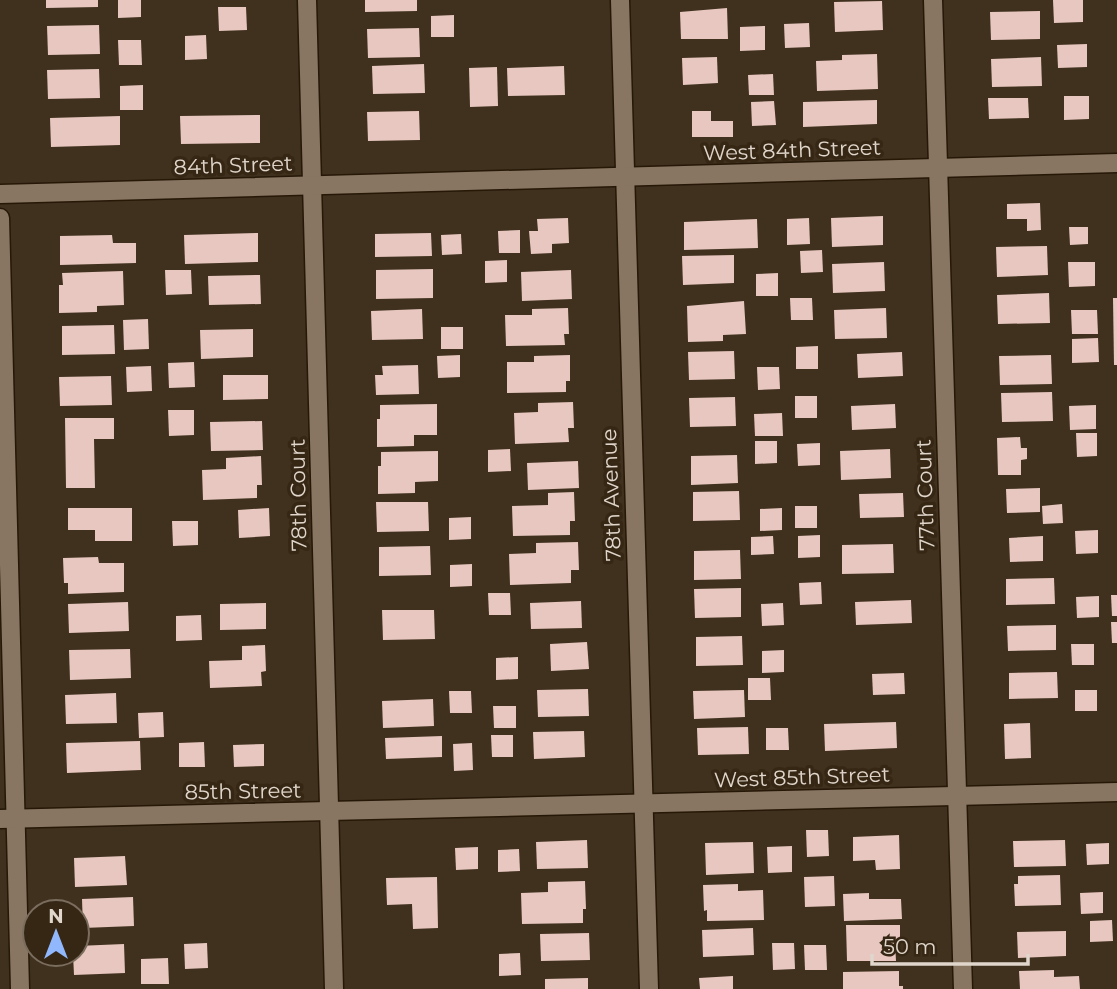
<svg xmlns="http://www.w3.org/2000/svg" width="1117" height="989" viewBox="0 0 1117 989" font-family="Montserrat,sans-serif">
  <style>
    .building { fill: #e7c7c0 }
    .lines { fill: none; stroke-linecap: round; stroke-linejoin: round }
    .minor-casing { stroke: #261807; stroke-width: 21 }
    .minor { stroke: #887662; stroke-width: 18 }
    .labels { text-anchor: middle; dominant-baseline: central; stroke-width: 7; stroke-linejoin: round; paint-order: stroke }
    .street-label { font-size: 21px; fill: #e0d6cb; stroke: #362715 }
  </style>
  <rect width="100%" height="100%" fill="#40311e"/>
  <!-- building -->
  <g class="building">
    <path d="M46 0H98V7L46 8Z"/>
    <path d="M118 0H141V17L118 18Z"/>
    <path d="M365 0H417V11L365 12Z"/>
    <path d="M1053 0H1083V22L1054 23Z"/>
    <path d="M882 1 883 30 835 32 834 2Z"/>
    <path d="M218 7H246L247 30 219 31Z"/>
    <path d="M727 8 728 39H681L680 12Z"/>
    <path d="M1040 11V39L991 40 990 12Z"/>
    <path d="M454 15V37H431V16Z"/>
    <path d="M809 23 810 47 785 48 784 24Z"/>
    <path d="M99 25 100 54 48 55 47 26Z"/>
    <path d="M765 26V50L740 51V27Z"/>
    <path d="M419 28 420 57 368 58 367 29Z"/>
    <path d="M206 35 207 59 185 60V36Z"/>
    <path d="M118 40H141L142 65H119Z"/>
    <path d="M1087 44V67L1058 68 1057 45Z"/>
    <path d="M877 54 878 89 817 91 816 61 842 60V55Z"/>
    <path d="M717 57 718 83 683 85 682 58Z"/>
    <path d="M1041 57 1042 86 992 87 991 59Z"/>
    <path d="M424 64 425 93 373 94 372 66Z"/>
    <path d="M564 66 565 95 508 96 507 68Z"/>
    <path d="M497 67 498 106 470 107 469 68Z"/>
    <path d="M99 69 100 98 48 99 47 70Z"/>
    <path d="M773 74 774 95H749L748 75Z"/>
    <path d="M143 85V110H120V86Z"/>
    <path d="M1064 96H1089V119L1064 120Z"/>
    <path d="M988 98H1028L1029 118 989 119Z"/>
    <path d="M877 100V124L803 127V102Z"/>
    <path d="M774 101 776 125 752 126 751 102Z"/>
    <path d="M419 111 420 140 368 141 367 112Z"/>
    <path d="M692 111H711V121H733V137H692Z"/>
    <path d="M260 115V143L181 144 180 116Z"/>
    <path d="M120 116V145L51 147 50 118Z"/>
    <path d="M1040 203 1041 230 1027 231V219H1007V204Z"/>
    <path d="M883 216V245L832 247 831 218Z"/>
    <path d="M568 218 569 243 552 244V253L531 254 529 231H538L537 219Z"/>
    <path d="M809 218 810 244 787 245V219Z"/>
    <path d="M757 219 758 248 684 250V222Z"/>
    <path d="M1069 227H1088V244L1070 245Z"/>
    <path d="M520 230V253H499L498 231Z"/>
    <path d="M258 233V262L185 264 184 235Z"/>
    <path d="M431 233 432 256 375 257V234Z"/>
    <path d="M461 234 462 254 442 255 441 235Z"/>
    <path d="M112 235 113 243H136V263L60 265V236Z"/>
    <path d="M1047 246 1048 275 997 277 996 247Z"/>
    <path d="M822 250 823 272 801 273 800 251Z"/>
    <path d="M734 255V283L683 285 682 256Z"/>
    <path d="M507 260V282L485 283V261Z"/>
    <path d="M884 262 885 291 833 293 832 264Z"/>
    <path d="M1068 262H1095V286L1069 287Z"/>
    <path d="M433 269V298L376 299V270Z"/>
    <path d="M165 270H191L192 294 166 295Z"/>
    <path d="M571 270 572 299 522 301 521 272Z"/>
    <path d="M123 271 124 305 97 306V312L59 313V285H63L62 273Z"/>
    <path d="M778 273V296H756V274Z"/>
    <path d="M260 275 261 304 209 305 208 276Z"/>
    <path d="M1049 293 1050 323 998 324 997 295Z"/>
    <path d="M790 298H812L813 320H791Z"/>
    <path d="M1113 298H1117V365H1114Z"/>
    <path d="M744 301 746 334 723 335V341L688 342 687 306Z"/>
    <path d="M568 308 569 334H564L565 345 506 346 505 315H532V309Z"/>
    <path d="M886 308 887 338 835 339 834 310Z"/>
    <path d="M422 309 423 339 372 340 371 311Z"/>
    <path d="M1071 310H1097L1098 334H1072Z"/>
    <path d="M148 319 149 349 124 350 123 320Z"/>
    <path d="M114 325 115 354 62 355V326Z"/>
    <rect x="441" y="327" width="22" height="22"/>
    <path d="M253 329V357L201 359 200 330Z"/>
    <path d="M1098 338 1099 362 1072 363V339Z"/>
    <path d="M818 346V369H796V347Z"/>
    <path d="M734 351 735 379 689 380 688 352Z"/>
    <path d="M902 352 903 376 858 378 857 354Z"/>
    <path d="M460 355V377L438 378 437 356Z"/>
    <path d="M570 355V381H566V392L507 393V362H534V356Z"/>
    <path d="M1051 355 1052 384 1000 385 999 356Z"/>
    <path d="M194 362 195 387 169 388 168 363Z"/>
    <path d="M418 365 419 394 376 395 375 375H383L382 366Z"/>
    <path d="M151 366 152 391 127 392 126 367Z"/>
    <path d="M757 367H779L780 389 758 390Z"/>
    <path d="M223 375H268V399L223 400Z"/>
    <path d="M111 376 112 405 60 406 59 377Z"/>
    <path d="M1052 392 1053 421 1002 422 1001 393Z"/>
    <rect x="795" y="396" width="22" height="22"/>
    <path d="M735 397 736 426 690 427 689 398Z"/>
    <path d="M573 402 574 428H568L569 442 515 444 514 413 538 412V403Z"/>
    <path d="M437 404V435H414V446L377 447V419H380V405Z"/>
    <path d="M895 404 896 428 852 430 851 406Z"/>
    <path d="M1096 405V429L1070 430 1069 406Z"/>
    <path d="M168 410H194V435L169 436Z"/>
    <path d="M782 413 783 436H755L754 414Z"/>
    <path d="M65 418H114V439H94L95 488H66Z"/>
    <path d="M262 421 263 450 211 451 210 422Z"/>
    <path d="M1076 433H1097V456L1077 457Z"/>
    <path d="M1020 437 1021 448H1027V459L1021 460V475H998L997 438Z"/>
    <path d="M755 441H777V463L755 464Z"/>
    <path d="M820 443V465L798 466 797 444Z"/>
    <path d="M510 449 511 471 488 472V450Z"/>
    <path d="M890 449 891 478 841 480 840 451Z"/>
    <path d="M438 451V481L415 482V493L378 494V466H381V452Z"/>
    <path d="M737 455 738 483 691 485V456Z"/>
    <path d="M261 456 262 485H257V498L203 500 202 470 226 469V458Z"/>
    <path d="M578 461 579 488 528 490 527 463Z"/>
    <path d="M1040 488V512L1007 513 1006 489Z"/>
    <path d="M739 491 740 520 693 521V492Z"/>
    <path d="M574 492 575 521H570V535L513 536 512 506 548 505V493Z"/>
    <path d="M903 493 904 517 860 518 859 494Z"/>
    <path d="M376 502H428L429 531 377 532Z"/>
    <path d="M1062 504 1063 523 1043 524 1042 506Z"/>
    <rect x="795" y="506" width="22" height="22"/>
    <path d="M68 508H132V541H95V530H68Z"/>
    <path d="M269 508 270 536 239 538 238 510Z"/>
    <path d="M782 508V530L760 531V509Z"/>
    <path d="M471 517V539L449 540V518Z"/>
    <path d="M172 521H198V545L173 546Z"/>
    <path d="M1098 530V553L1076 554 1075 531Z"/>
    <path d="M820 535V557L798 558V536Z"/>
    <path d="M773 536 774 554 751 555V537Z"/>
    <path d="M1043 536V561L1010 562 1009 538Z"/>
    <path d="M578 542 579 570H571V583L510 585 509 554 536 553V543Z"/>
    <path d="M893 544 894 573 842 574V545Z"/>
    <path d="M430 546 431 575 379 576V547Z"/>
    <path d="M740 550 741 579 694 580V551Z"/>
    <path d="M98 557 99 563H124V592L68 594V583H64L63 558Z"/>
    <path d="M472 564V586L450 587V565Z"/>
    <path d="M1054 578 1055 604 1006 605V579Z"/>
    <path d="M821 582 822 604 800 605 799 583Z"/>
    <path d="M741 588V617L695 618 694 589Z"/>
    <path d="M488 593H510L511 615H489Z"/>
    <path d="M1111 595H1117V616H1112Z"/>
    <path d="M1099 596V617L1077 618 1076 597Z"/>
    <path d="M911 600 912 623 856 625 855 602Z"/>
    <path d="M581 601 582 628 531 629 530 603Z"/>
    <path d="M128 602 129 631 69 633 68 604Z"/>
    <path d="M266 603V629L220 630V604Z"/>
    <path d="M783 603 784 625 762 626 761 604Z"/>
    <path d="M382 610H434L435 639 383 640Z"/>
    <path d="M201 615 202 640 176 641V616Z"/>
    <path d="M1111 622H1117V643H1112Z"/>
    <path d="M1056 625V650L1008 651 1007 626Z"/>
    <path d="M742 636 743 665 696 666V637Z"/>
    <path d="M587 642 589 669 551 671 550 644Z"/>
    <path d="M1071 644H1094V665H1072Z"/>
    <path d="M265 645 266 671 261 672 262 686 210 688 209 661 242 660V646Z"/>
    <path d="M130 649 131 678 70 680 69 650Z"/>
    <path d="M784 650V672L762 673V651Z"/>
    <path d="M518 657V679L496 680V658Z"/>
    <path d="M1057 672 1058 698 1009 699V673Z"/>
    <path d="M904 673 905 694 873 695 872 674Z"/>
    <path d="M748 678H770L771 700H748Z"/>
    <path d="M588 689 589 716 538 717 537 690Z"/>
    <path d="M744 690 745 717 694 719 693 691Z"/>
    <rect x="1075" y="690" width="22" height="21"/>
    <path d="M449 691H471L472 713H450Z"/>
    <path d="M116 693 117 723 66 724 65 695Z"/>
    <path d="M433 699 434 726 383 728 382 701Z"/>
    <path d="M493 706H516V728H494Z"/>
    <path d="M163 712 164 737 139 738 138 713Z"/>
    <path d="M896 722 897 748 825 751 824 724Z"/>
    <path d="M1030 723 1031 758 1005 759 1004 724Z"/>
    <path d="M748 727 749 754 698 755 697 728Z"/>
    <path d="M766 728H788L789 750H766Z"/>
    <path d="M584 731 585 757 534 759 533 732Z"/>
    <path d="M491 735H513V757H492Z"/>
    <path d="M442 736V757L386 759 385 738Z"/>
    <path d="M140 741 141 770 67 773 66 743Z"/>
    <path d="M204 742 205 767H179V743Z"/>
    <path d="M472 743 473 770 454 771 453 744Z"/>
    <path d="M264 744V766L234 767 233 745Z"/>
    <path d="M806 830H828L829 856 807 857Z"/>
    <path d="M899 835 900 869 876 870 875 860 853 861V837Z"/>
    <path d="M587 840 588 868 537 869 536 842Z"/>
    <path d="M1065 840 1066 866 1014 867 1013 841Z"/>
    <path d="M753 842 754 873 706 875 705 843Z"/>
    <path d="M1109 843V864L1087 865 1086 844Z"/>
    <path d="M792 846V872L768 873 767 847Z"/>
    <path d="M478 847V869L456 870 455 848Z"/>
    <path d="M519 849 520 871 498 872V850Z"/>
    <path d="M125 856 127 885 75 887 74 858Z"/>
    <path d="M1060 875 1061 905 1015 906 1014 884H1018V876Z"/>
    <path d="M834 876 835 906 805 907 804 877Z"/>
    <path d="M437 877 438 928 413 929 412 904 387 905 386 878Z"/>
    <path d="M585 881 586 909H583V923L522 924 521 893 548 892V882Z"/>
    <path d="M738 884V891L763 890 764 920 707 921V910L704 911 703 885Z"/>
    <path d="M1103 892V913L1081 914 1080 893Z"/>
    <path d="M869 893V899H901L902 919 844 921 843 894Z"/>
    <path d="M133 897 134 926 83 928 82 899Z"/>
    <path d="M1112 920 1113 941 1090 942V921Z"/>
    <path d="M846 925H900V942H895L896 961H847Z"/>
    <path d="M753 928 754 955 703 957 702 930Z"/>
    <path d="M1066 931V956L1018 958 1017 932Z"/>
    <path d="M589 933 590 960 541 961 540 934Z"/>
    <path d="M207 943 208 968 185 969 184 944Z"/>
    <path d="M772 943H794L795 969 773 970Z"/>
    <path d="M124 944 125 973 74 975 73 954H77V946Z"/>
    <path d="M804 945H826L827 970H805Z"/>
    <path d="M520 953 521 975 499 976V954Z"/>
    <path d="M168 958 169 984H141V959Z"/>
    <path d="M1054 970V977L1079 976 1080 989H1020L1019 971Z"/>
    <path d="M899 971V986H903V989H843V972Z"/>
    <path d="M733 976V989H700L699 978Z"/>
    <path d="M588 978V989H545V979Z"/>
  </g>
  <g class="lines">
    <!-- minor casing -->
    <g class="minor-casing">
      <g id="minor">
        <path d="M307 0 334 989"/>
        <path d="M620 0 649 989"/>
        <path d="M933 0 963 989"/>
        <path d="M0 194 1117 163"/>
        <path d="M0 218 20 989"/>
        <path d="M0 819 1117 792"/>
      </g>
    </g>
    <!-- minor -->
    <use href="#minor" class="minor"/>
  </g>
  <g class="labels">
    <!-- street labels -->
    <g class="street-label">
      <text transform="translate(792 150) rotate(-2)">West 84th Street</text>
      <text transform="translate(233 165) rotate(-2)">84th Street</text>
      <text transform="translate(298 495) rotate(-91)">78th Court</text>
      <text transform="translate(611 495) rotate(-92)">78th Avenue</text>
      <text transform="translate(925 495) rotate(-92)">77th Court</text>
      <text transform="translate(802 777) rotate(-2)">West 85th Street</text>
      <text transform="translate(243 791) rotate(-1)">85th Street</text>
    </g>
  </g>
  <!-- north arrow -->
  <g transform="translate(56 933)"><circle r="33" fill="#362715" stroke="#7a6d5e" stroke-width="2"/>
  <path d="M0-5L12 26L0 18L-12 26Z" fill="#91b8fd"/>
  <text y="-10" font-size="19" font-weight="bold" text-anchor="middle" fill="#e0d6cb">N</text>
  </g>
  <!-- scale -->
  <path d="M872 954v10h156v-10" fill="none" stroke="#e0d6cb" stroke-width="3.5"/>
  <text x="883" y="954" font-size="21" fill="#e0d6cb" stroke="#362715" stroke-width="5" paint-order="stroke">50 m</text>
</svg>
